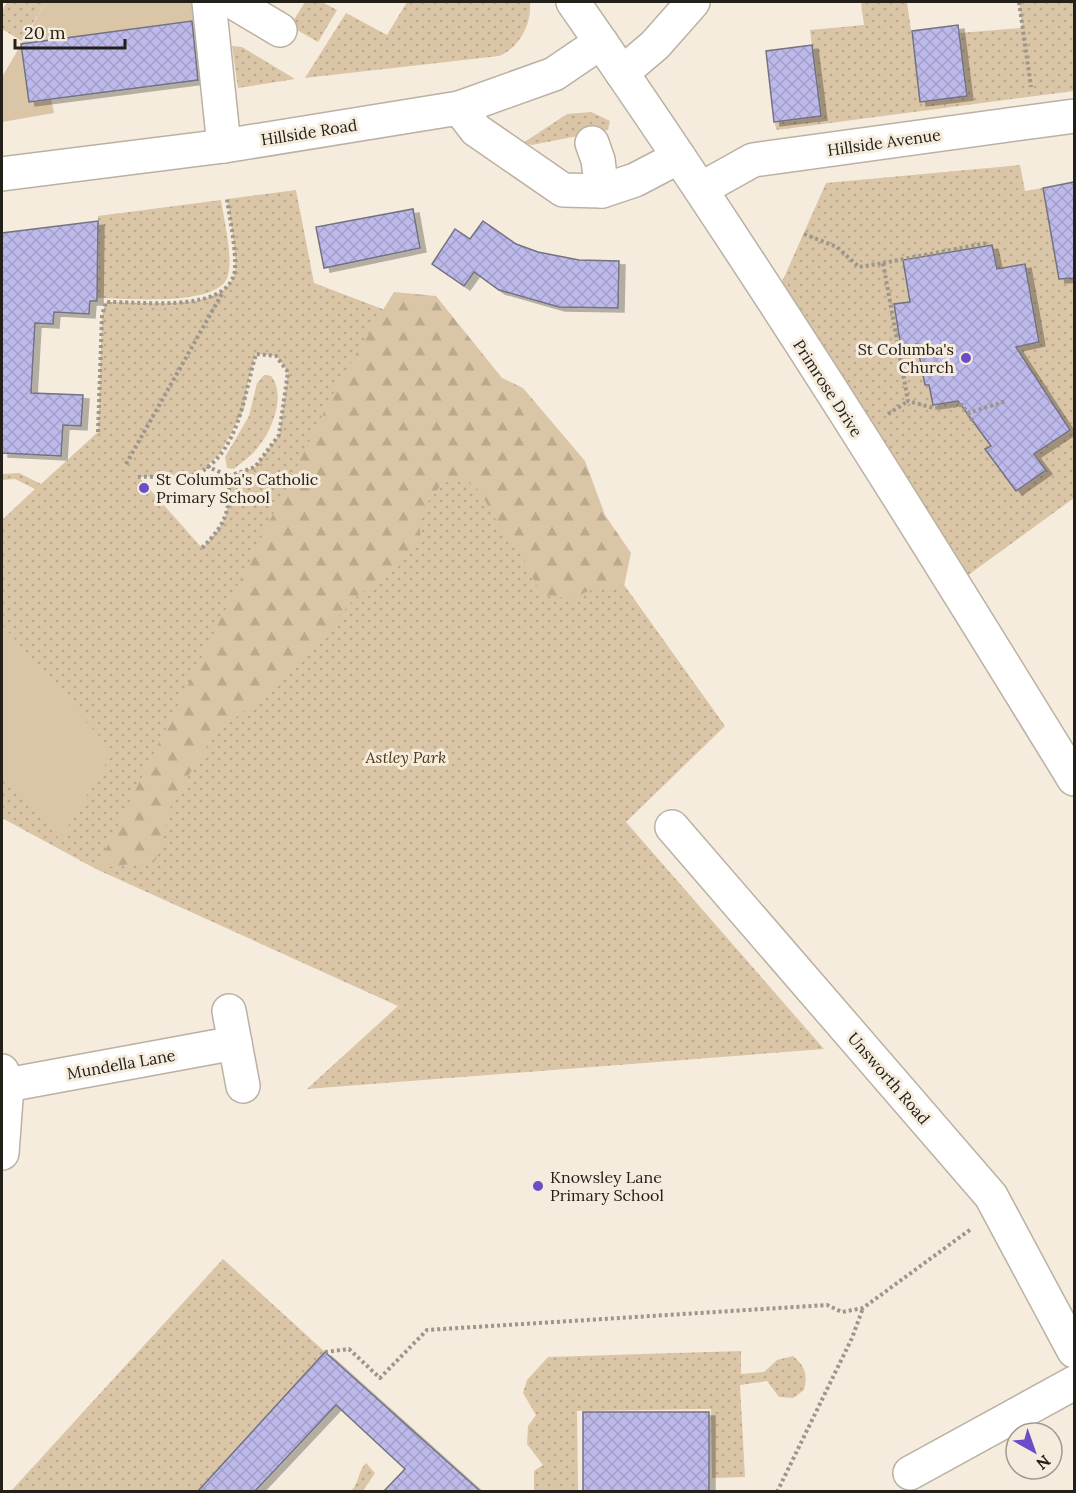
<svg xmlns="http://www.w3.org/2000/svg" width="1076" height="1493" viewBox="0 0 1076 1493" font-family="Lora,serif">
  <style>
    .grass { fill: url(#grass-dots); fill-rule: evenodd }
    .forest { fill: url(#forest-firs) }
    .garden { fill: #dac5a6 }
    .building { fill: url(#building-cross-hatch); stroke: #737281; stroke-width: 1.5; filter: url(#shadow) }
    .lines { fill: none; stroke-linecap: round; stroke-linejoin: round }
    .minor-casing { stroke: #bab1a3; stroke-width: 36 }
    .path { stroke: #9d968b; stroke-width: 4; stroke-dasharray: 3 3; stroke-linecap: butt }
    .minor { stroke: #fff; stroke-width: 33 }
    .poi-dot { fill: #694ec8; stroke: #f6ecdd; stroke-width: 2 }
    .labels { text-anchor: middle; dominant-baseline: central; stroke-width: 6; stroke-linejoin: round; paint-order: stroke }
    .street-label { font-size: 16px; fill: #23201a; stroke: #f6ecdd }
    .poi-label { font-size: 16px; fill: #23201a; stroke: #f6ecdd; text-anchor: start }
    .park-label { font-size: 16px; font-style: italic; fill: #4f3a16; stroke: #f6ecdd }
  </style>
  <defs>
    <pattern id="grass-dots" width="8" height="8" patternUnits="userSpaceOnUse" patternTransform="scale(1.5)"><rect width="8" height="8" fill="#dac5a6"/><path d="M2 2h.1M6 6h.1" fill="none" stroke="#bba98e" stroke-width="1.8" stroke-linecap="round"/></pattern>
    <pattern id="forest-firs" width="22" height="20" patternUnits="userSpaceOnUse" patternTransform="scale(1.5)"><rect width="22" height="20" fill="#dac5a6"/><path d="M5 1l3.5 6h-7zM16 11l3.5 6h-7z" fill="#bba98e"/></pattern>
    <pattern id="building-cross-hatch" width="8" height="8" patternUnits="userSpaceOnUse" patternTransform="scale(1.5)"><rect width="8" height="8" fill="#bdb9ea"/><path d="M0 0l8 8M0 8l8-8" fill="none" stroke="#a29fc8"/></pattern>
    <filter id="shadow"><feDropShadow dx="6" dy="4" stdDeviation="0" flood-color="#0004"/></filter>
  </defs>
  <rect width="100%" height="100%" fill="#f6ecdd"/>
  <!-- grass -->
  <g class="grass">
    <path d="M7 2H46L22 41 2 29V11Z"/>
    <path d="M305 2H322L337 10 318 42 290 26Z"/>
    <path d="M407 2H530C532 23 520 48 499 56L305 78 346 13 387 35Z"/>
    <path d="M907 2 921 102 967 96 959 33 1022 28 1019 2H1074V91L777 130 774 122 821 116 810 30 864 25 861 3Z"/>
    <path d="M232 46 242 47 295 79 238 88Z"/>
    <path d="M591 112 610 121 608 130 532 145 523 143 567 114Z"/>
    <path d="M1020 165 1025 191 1043 188 1055 255 1074 251V498L967 576 782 282 826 183Z"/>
    <path d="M296 190 314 283 385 310 499 410 725 726 626 822 824 1049 307 1089 398 1006 96 869 2 818V520L35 489 15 479 2 480V474L19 473 41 484 98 432 102 315 106 302C138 301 231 315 235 269 236 247 230 221 227 199ZM256 354 276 356 288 372 279 435 255 467 229 476C230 511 227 523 202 548L139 477 197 474 219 455 244 409 248 382Z"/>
    <path d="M221 200C224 220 233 256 228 275 221 308 124 298 97 298L98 216Z"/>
    <path d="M264 375 271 376C286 394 273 429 259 446 253 455 242 462 234 469L227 468 225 457 249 416 257 383Z"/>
    <path d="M223 1259 325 1352 198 1491H11Z"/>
    <path d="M741 1351V1374L764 1372 777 1360 793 1356C805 1366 808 1374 804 1390L793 1398 779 1397 767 1381 740 1385 745 1477 712 1478 711 1409 577 1411 578 1491H534V1471L543 1465 527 1444 528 1426 536 1415 523 1393 527 1380 548 1357Z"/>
    <path d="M366 1463 375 1473 363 1491H351C360 1482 357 1472 366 1463Z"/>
  </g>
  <!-- forest -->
  <path class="forest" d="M394 292 436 296 502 378 523 388 585 461 605 515 631 553 624 586 588 591 574 598 542 596 523 558 494 517 480 491 459 476 441 485 418 515 421 540 397 568 358 595 262 701 245 710 212 738 172 802 156 860 96 869 339 382Z"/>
  <!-- garden -->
  <g class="garden">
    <path d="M46 2H195L198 20 21 44 29 102 51 99 54 113 2 122V77Z"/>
    <path d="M2 625 113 752 60 840 2 771Z"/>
  </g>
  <!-- building -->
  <g class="building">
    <path d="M192 21 198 80 29 102 21 44Z"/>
    <path d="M958 25 967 96 920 102 912 31Z"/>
    <path d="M812 45 821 116 774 122 766 51Z"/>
    <path d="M1074 182V278L1059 279 1043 188Z"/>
    <path d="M413 209 420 248 324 268 316 227Z"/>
    <path d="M98 221 97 301H90L89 314 54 312 53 324 35 323 31 393 83 395 81 426 63 425 61 456 2 453V233Z"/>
    <path d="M483 221 516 244 538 252 579 260 619 261 618 308 559 307 499 290 474 272 464 286 432 264 455 229 470 239Z"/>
    <path d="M992 245 997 269 1025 264 1039 342 1016 347 1070 430 1034 454 1046 470 1016 491 985 449 991 446 958 401 933 405 929 385H925L917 344 901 347 894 304 910 302 903 260Z"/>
    <path d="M325 1352 480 1491H384L405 1469 336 1405 255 1491H198Z"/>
    <rect x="583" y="1412" width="126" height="79"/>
  </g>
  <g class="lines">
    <!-- minor casing -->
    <g class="minor-casing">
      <g id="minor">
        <path d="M209 2 224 146"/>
        <path d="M233 2 280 30"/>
        <path d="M573 2C749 254 913 517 1074 779"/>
        <path d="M622 73 655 45 693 2"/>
        <path d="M459 108 476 130 563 190 602 191 635 180 679 157"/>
        <path d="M592 143 598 160 602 191"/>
        <path d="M2 174 224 146 459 108 554 74 601 42"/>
        <path d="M701 189 753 160 1074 116"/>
        <path d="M672 827 991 1196 1074 1351"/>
        <path d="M229 1011 243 1086"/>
        <path d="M2 1071 7 1085 2 1153"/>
        <path d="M7 1085 235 1043"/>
        <path d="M910 1473 1074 1383"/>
      </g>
    </g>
    <!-- path -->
    <g class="path">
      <path d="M1019 2 1031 87"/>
      <path d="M804 234 837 247 859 267 883 263 908 401 934 408 962 405 968 413 1006 401"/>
      <path d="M883 263 987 243"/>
      <path d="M968 413 974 424"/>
      <path d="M888 414 908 401"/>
      <path d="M98 432 102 315 106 302C138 301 231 315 235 269 236 247 230 221 227 199"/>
      <path d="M126 464 223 292"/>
      <path d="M138 477C152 476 188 478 199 473 240 450 244 394 256 354L276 356 288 372 279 435 255 467 229 476 206 466"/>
      <path d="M202 548C227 523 230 511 229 476"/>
      <path d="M325 1352 349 1349 380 1378 427 1330 827 1305 842 1312 863 1308 971 1229"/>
      <path d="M777 1492 852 1338 863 1308"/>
    </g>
    <!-- minor -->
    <use href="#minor" class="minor"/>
  </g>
  <!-- markers -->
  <g class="poi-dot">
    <circle cx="966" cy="358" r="6"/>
    <circle cx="144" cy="488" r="6"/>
    <circle cx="538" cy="1186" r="6"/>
  </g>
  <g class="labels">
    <!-- street labels -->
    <g class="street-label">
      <text transform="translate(309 132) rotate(-9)">Hillside Road</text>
      <text transform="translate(884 142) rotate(-8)">Hillside Avenue</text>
      <text transform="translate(828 388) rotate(57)">Primrose Drive</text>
      <text transform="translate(121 1064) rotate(-10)">Mundella Lane</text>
      <text transform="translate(889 1078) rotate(49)">Unsworth Road</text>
    </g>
    <!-- poi labels -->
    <g class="poi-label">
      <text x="954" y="349" text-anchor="end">St Columba's<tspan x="954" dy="18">Church</tspan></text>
      <text x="156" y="479">St Columba's Catholic<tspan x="156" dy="18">Primary School</tspan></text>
      <text x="550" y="1177">Knowsley Lane<tspan x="550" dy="18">Primary School</tspan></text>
    </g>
    <!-- park labels -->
    <g class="park-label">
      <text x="406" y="757">Astley Park</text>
    </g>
  </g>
  <!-- border -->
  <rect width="1076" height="1493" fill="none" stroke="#23201a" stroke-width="6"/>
  <!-- north arrow -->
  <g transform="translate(1034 1451) rotate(140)"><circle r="28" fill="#f6ecdd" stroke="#a29a8f" stroke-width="1.5"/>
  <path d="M0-4.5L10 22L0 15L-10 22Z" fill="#694ec8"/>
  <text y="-9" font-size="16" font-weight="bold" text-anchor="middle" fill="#23201a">N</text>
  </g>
  <!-- scale -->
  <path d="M15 39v9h110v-9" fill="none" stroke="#23201a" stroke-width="3"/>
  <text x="24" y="39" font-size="18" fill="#23201a" stroke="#f6ecdd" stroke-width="4.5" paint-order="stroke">20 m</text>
</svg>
